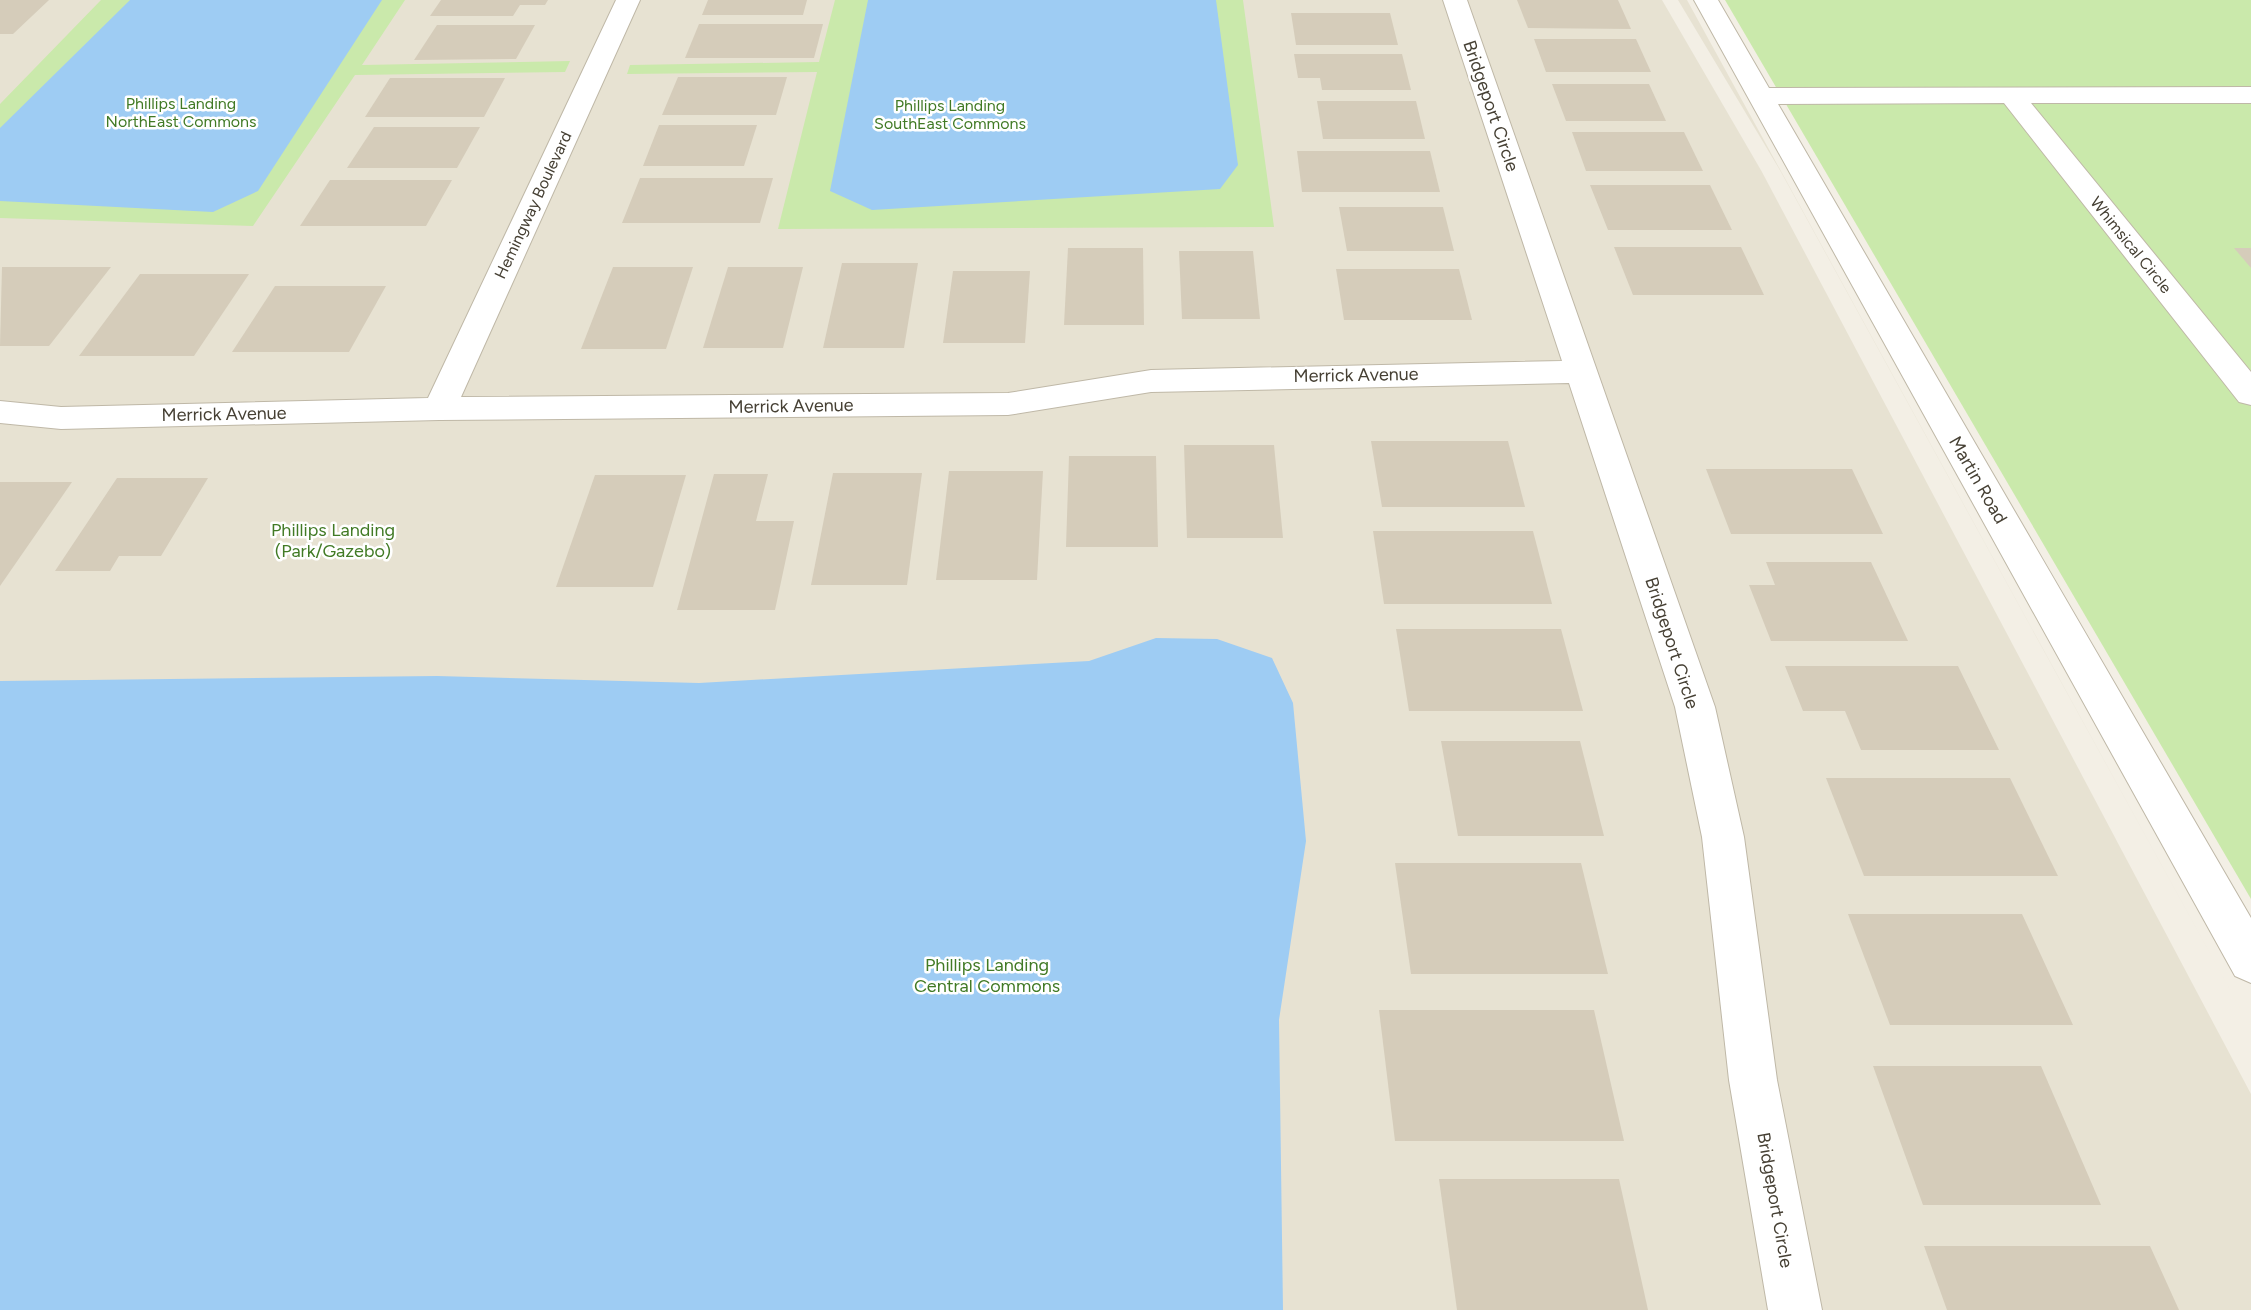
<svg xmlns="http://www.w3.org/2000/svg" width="2251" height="1310" viewBox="0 0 2251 1310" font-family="Figtree,sans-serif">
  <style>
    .residential { fill: #e7e2d2 }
    .green { fill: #cae9ab }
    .water { fill: #9eccf3 }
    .building { fill: #d5ccba }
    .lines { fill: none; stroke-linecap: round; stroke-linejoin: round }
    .minor-casing { stroke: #bfb8a7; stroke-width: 2 }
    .minor { fill: #fff; fill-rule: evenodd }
    .labels { text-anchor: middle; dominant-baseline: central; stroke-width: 5; stroke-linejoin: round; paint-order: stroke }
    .far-park-label { font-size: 16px; fill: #417a25; stroke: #fff }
    .far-street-label { font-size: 16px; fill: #464034; stroke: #fff }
    .street-label { font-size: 18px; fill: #464034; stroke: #fff }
    .park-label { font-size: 18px; fill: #417a25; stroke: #fff }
  </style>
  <rect width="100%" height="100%" fill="#f3efe5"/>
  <!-- residential -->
  <g class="residential">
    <path d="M0 0H1662L1762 172 2251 1094V1310H0Z"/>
    <path d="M1678 0H1687L2251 1028 1781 172Z"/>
  </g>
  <!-- green -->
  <g class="green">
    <path d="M101 0H405L362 65 570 61 565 72 355 75 253 226 0 218V104Z"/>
    <path d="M835 0H1243L1274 227 778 229 817 72 627 74 630 65 819 62Z"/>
    <path d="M1725 0H2251V899Z"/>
  </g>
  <!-- water -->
  <g class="water">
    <path d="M130 0H382L258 191 213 212 0 201V128Z"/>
    <path d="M868 0H1216L1238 165 1220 189 872 210 830 191Z"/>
    <path d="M1156 638 1217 639 1272 658 1293 703 1306 841 1279 1020 1283 1310H0V681L437 676 699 683 1089 661Z"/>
  </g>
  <!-- building -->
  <g class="building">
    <path d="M0 0H49L13 34H0Z"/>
    <path d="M441 0H548L545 5H520L513 16H430Z"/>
    <path d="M708 0H807L803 15H702Z"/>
    <path d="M1517 0H1618L1631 29 1528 28Z"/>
    <path d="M1291 13H1390L1398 45H1296Z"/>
    <path d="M699 24H823L814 58H685Z"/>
    <path d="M437 25H535L516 59 414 60Z"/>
    <path d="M1534 39H1636L1651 72H1546Z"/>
    <path d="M1294 54H1402L1411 90H1322L1320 78H1298Z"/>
    <path d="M678 77H787L776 115H662Z"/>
    <path d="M390 78H505L484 117H365Z"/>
    <path d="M1552 84H1649L1666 121H1566Z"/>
    <path d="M1317 101H1416L1425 139H1323Z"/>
    <path d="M659 125H757L744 166H643Z"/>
    <path d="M374 127H480L457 168H347Z"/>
    <path d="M1572 132H1684L1703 171H1586Z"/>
    <path d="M1297 151H1430L1440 192H1302Z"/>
    <path d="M640 178H773L760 223H622Z"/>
    <path d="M330 180H452L426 226H300Z"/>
    <path d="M1590 185H1710L1732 230H1608Z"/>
    <path d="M1339 207H1443L1454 251H1347Z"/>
    <path d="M1614 247H1741L1764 295H1633Z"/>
    <path d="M1068 248H1143L1144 325H1064Z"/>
    <path d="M2234 248H2251V268Z"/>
    <path d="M1179 251H1253L1260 319H1182Z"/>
    <path d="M842 263H918L904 348H823Z"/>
    <path d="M2 267H111L49 346H0Z"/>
    <path d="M613 267H693L666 349H581Z"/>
    <path d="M728 267H803L783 348H703Z"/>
    <path d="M1336 269H1459L1472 320H1344Z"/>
    <path d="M953 271H1030L1025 343H943Z"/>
    <path d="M140 274H249L194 356H79Z"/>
    <path d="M275 286H386L349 352H232Z"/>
    <path d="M1371 441H1508L1525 507H1382Z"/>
    <path d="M1184 445H1274L1283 538H1187Z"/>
    <path d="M1069 456H1156L1158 547H1066Z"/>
    <path d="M1706 469H1852L1883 534H1731Z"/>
    <path d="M949 471H1043L1037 580H936Z"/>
    <path d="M833 473H922L907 585H811Z"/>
    <path d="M714 474H768L756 521H794L775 610H677Z"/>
    <path d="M595 475H686L653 587H556Z"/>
    <path d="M117 478H208L161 556H119L110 571H55Z"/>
    <path d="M0 482H72L0 586Z"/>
    <path d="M1373 531H1533L1552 604H1384Z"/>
    <path d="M1766 562H1871L1908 641H1771L1749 585H1775Z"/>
    <path d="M1396 629H1561L1583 711H1409Z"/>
    <path d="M1785 666H1958L1999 750H1861L1845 711H1803Z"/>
    <path d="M1441 741H1580L1604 836H1458Z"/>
    <path d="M1826 778H2010L2058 876H1864Z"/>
    <path d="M1395 863H1581L1608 974H1411Z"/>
    <path d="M1848 914H2022L2073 1025H1890Z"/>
    <path d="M1379 1010H1594L1624 1141H1395Z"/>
    <path d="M1873 1066H2041L2101 1205H1923Z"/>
    <path d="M1439 1179H1619L1648 1310H1457Z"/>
    <path d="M1924 1246H2150L2179 1310H1947Z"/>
  </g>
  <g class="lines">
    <!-- minor casing -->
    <g class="minor-casing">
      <g id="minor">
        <path d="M616 0H640L461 397 1008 393 1151 370 1562 361 1443 0H1467L1715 707 1744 837 1777 1080 1822 1310H1768L1729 1080 1702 837 1675 707 1569 383 1151 392 1008 415 439 420 61 429 0 423V401L61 407 428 398Z"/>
        <path d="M1694 0H1718L1769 88 2251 87V103H2031L2251 372V405L2239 402 2004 103 1778 104 2251 918V983L2235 976Z"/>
      </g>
    </g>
    <!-- minor -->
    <use href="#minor" class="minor"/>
  </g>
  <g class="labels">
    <!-- far-park labels -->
    <g class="far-park-label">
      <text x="181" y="103">Phillips Landing<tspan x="181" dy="18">NorthEast Commons</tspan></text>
      <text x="950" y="105">Phillips Landing<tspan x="950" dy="18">SouthEast Commons</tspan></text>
    </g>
    <!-- far-street labels -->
    <g class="far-street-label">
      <text transform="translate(533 205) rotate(-65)">Hemingway Boulevard</text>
      <text transform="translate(2131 245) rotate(51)">Whimsical Circle</text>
    </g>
    <!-- street labels -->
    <g class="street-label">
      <text transform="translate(1491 106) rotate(71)">Bridgeport Circle</text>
      <text transform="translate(1356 375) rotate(-1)">Merrick Avenue</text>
      <text transform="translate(791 406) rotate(-1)">Merrick Avenue</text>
      <text transform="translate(224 414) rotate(-1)">Merrick Avenue</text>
      <text transform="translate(1978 480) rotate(60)">Martin Road</text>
      <text transform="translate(1672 643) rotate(72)">Bridgeport Circle</text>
      <text transform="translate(1775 1200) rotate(80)">Bridgeport Circle</text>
    </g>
    <!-- park labels -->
    <g class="park-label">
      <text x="333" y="530">Phillips Landing<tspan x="333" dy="21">(Park/Gazebo)</tspan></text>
      <text x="987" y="965">Phillips Landing<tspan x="987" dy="21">Central Commons</tspan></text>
    </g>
  </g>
</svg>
